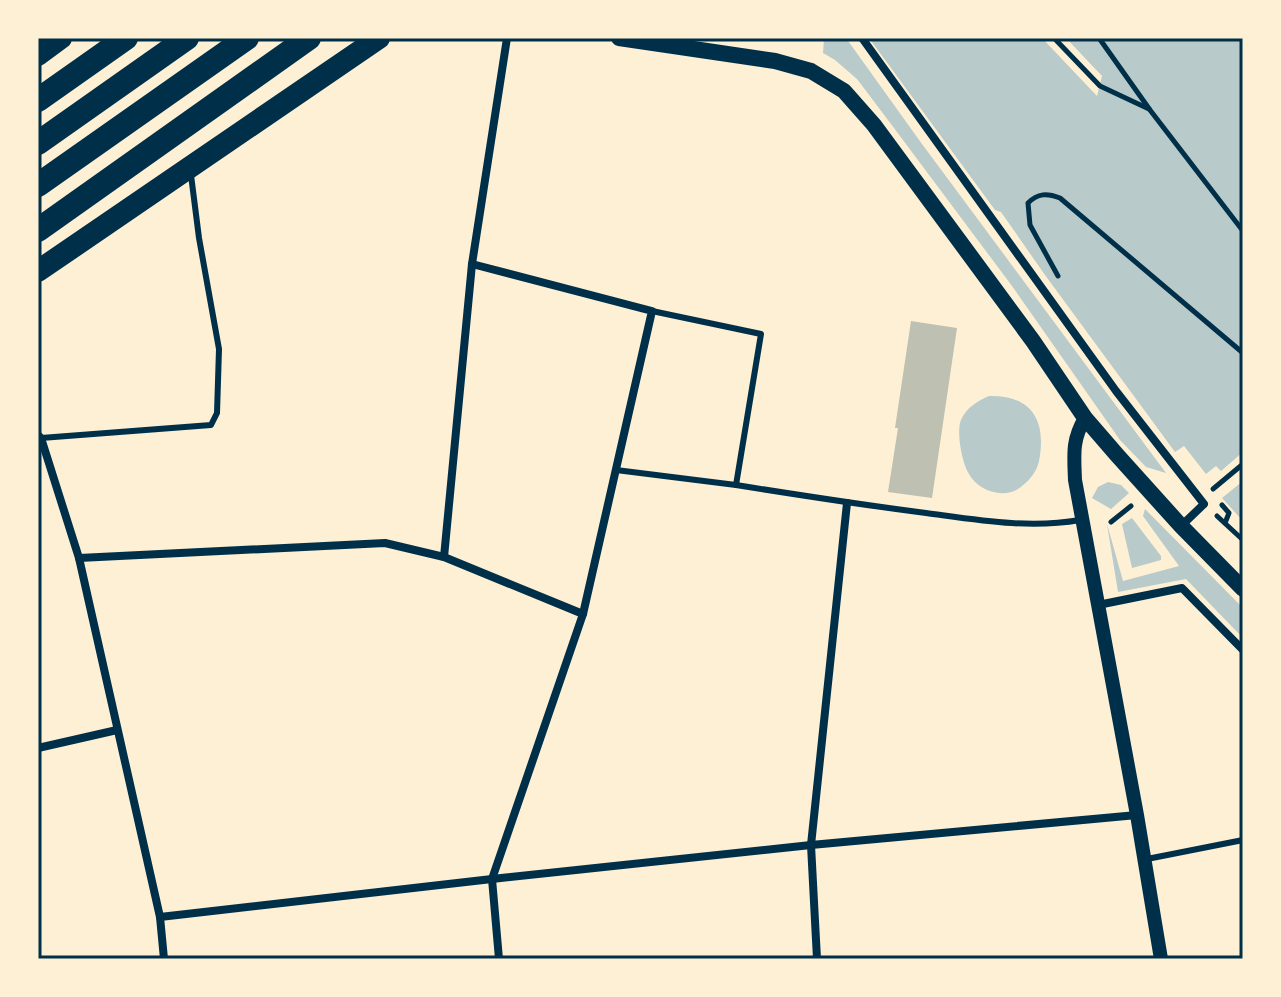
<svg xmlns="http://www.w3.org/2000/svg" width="1281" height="997" viewBox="0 0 1281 997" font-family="Spectral,serif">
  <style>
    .green { fill: #b9caca }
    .building { fill: #bec0b2 }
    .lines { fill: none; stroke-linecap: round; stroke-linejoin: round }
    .path { stroke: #003049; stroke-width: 5 }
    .service { stroke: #003049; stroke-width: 6 }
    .minor { stroke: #003049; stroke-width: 8 }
    .tertiary { stroke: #003049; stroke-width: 14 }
    .secondary { stroke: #003049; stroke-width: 16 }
    .trunk { stroke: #003049; stroke-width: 22 }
    .motorway { stroke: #003049; stroke-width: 24 }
    .neatline { fill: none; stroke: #003049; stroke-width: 3 }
  </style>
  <rect width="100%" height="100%" fill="#fdf0d5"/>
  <!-- green -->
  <g class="green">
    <path d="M824 38H846L922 144 1166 473 1146 467 1120 440 1012 286 891 124 857 79 835 60 823 53Z"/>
    <path d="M869 38H1042L1097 96 1102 76 1066 38H1243V452L1221 471 1216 466 1206 474 1184 446 1175 452 1045 275 1001 212 995 210Z"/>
    <path d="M989 396C1031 395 1047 420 1039 461 1037 471 1030 480 1022 486 1006 500 979 492 969 474 962 463 956 432 961 420 966 408 977 401 989 396Z"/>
    <path d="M1243 481V521L1222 498Z"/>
    <path d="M1108 482 1121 485 1129 493 1111 509 1092 498 1098 487Z"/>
    <path d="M1145 509 1243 608V638L1186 579 1118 592 1107 524 1123 581 1179 566 1143 516Z"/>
    <path d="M1132 518 1161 556V560L1132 568 1122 524Z"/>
  </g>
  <!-- building -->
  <path class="building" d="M911 321 957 328 932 498 888 492 898 428H895Z"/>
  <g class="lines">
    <!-- path -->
    <g class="path">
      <path d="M1054 38 1100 86 1149 109"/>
      <path d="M1099 38 1150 110 1243 231"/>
      <path d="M1058 276 1030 225 1028 203C1038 193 1047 193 1060 198L1243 353"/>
      <path d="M1213 489 1243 464"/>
      <path d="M1222 505 1229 513 1225 523"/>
      <path d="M1217 516 1243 540"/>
      <path d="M1111 522 1131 506"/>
    </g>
    <!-- service -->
    <g class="service">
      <path d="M652 311 761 334 736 485C799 495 863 505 926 513 978 520 1029 529 1080 520"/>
      <path d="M41 438 211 425 217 413 219 349 199 238 191 175"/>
      <path d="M616 470 736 485"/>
      <path d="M1147 859 1243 840"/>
    </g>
    <!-- minor -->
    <g class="minor">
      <path d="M862 38 1116 391 1204 504 1181 526"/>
      <path d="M472 264 652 311 583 614 492 879 499 959"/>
      <path d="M38 435 41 438 79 558 160 917 164 959"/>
      <path d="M444 557 472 264 507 38"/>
      <path d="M79 558 385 543 444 557 583 614"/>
      <path d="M1098 605 1182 588 1243 650"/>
      <path d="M38 748 117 730"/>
      <path d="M160 917 492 879 811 845 1137 815"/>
      <path d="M817 959 811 845 847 503"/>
    </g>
    <!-- tertiary -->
    <path class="tertiary" d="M1085 418C1072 440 1074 454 1075 480L1137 815 1161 959"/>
    <!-- secondary -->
    <path class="secondary" d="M619 38 775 61 811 71 844 91 874 125 1033 341 1085 418 1117 455 1181 526 1243 589"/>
    <!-- trunk -->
    <g class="trunk">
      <path d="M38 55 61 38"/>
      <path d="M38 271 379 38"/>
    </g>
    <!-- motorway -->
    <g class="motorway">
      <path d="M38 100 126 38"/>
      <path d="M38 143 187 38"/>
      <path d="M38 185 247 38"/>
      <path d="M38 230 309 38"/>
    </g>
  </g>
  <!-- border -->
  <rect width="1281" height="997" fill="none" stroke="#fdf0d5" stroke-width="80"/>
  <rect x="40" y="40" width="1201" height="917" class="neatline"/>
</svg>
